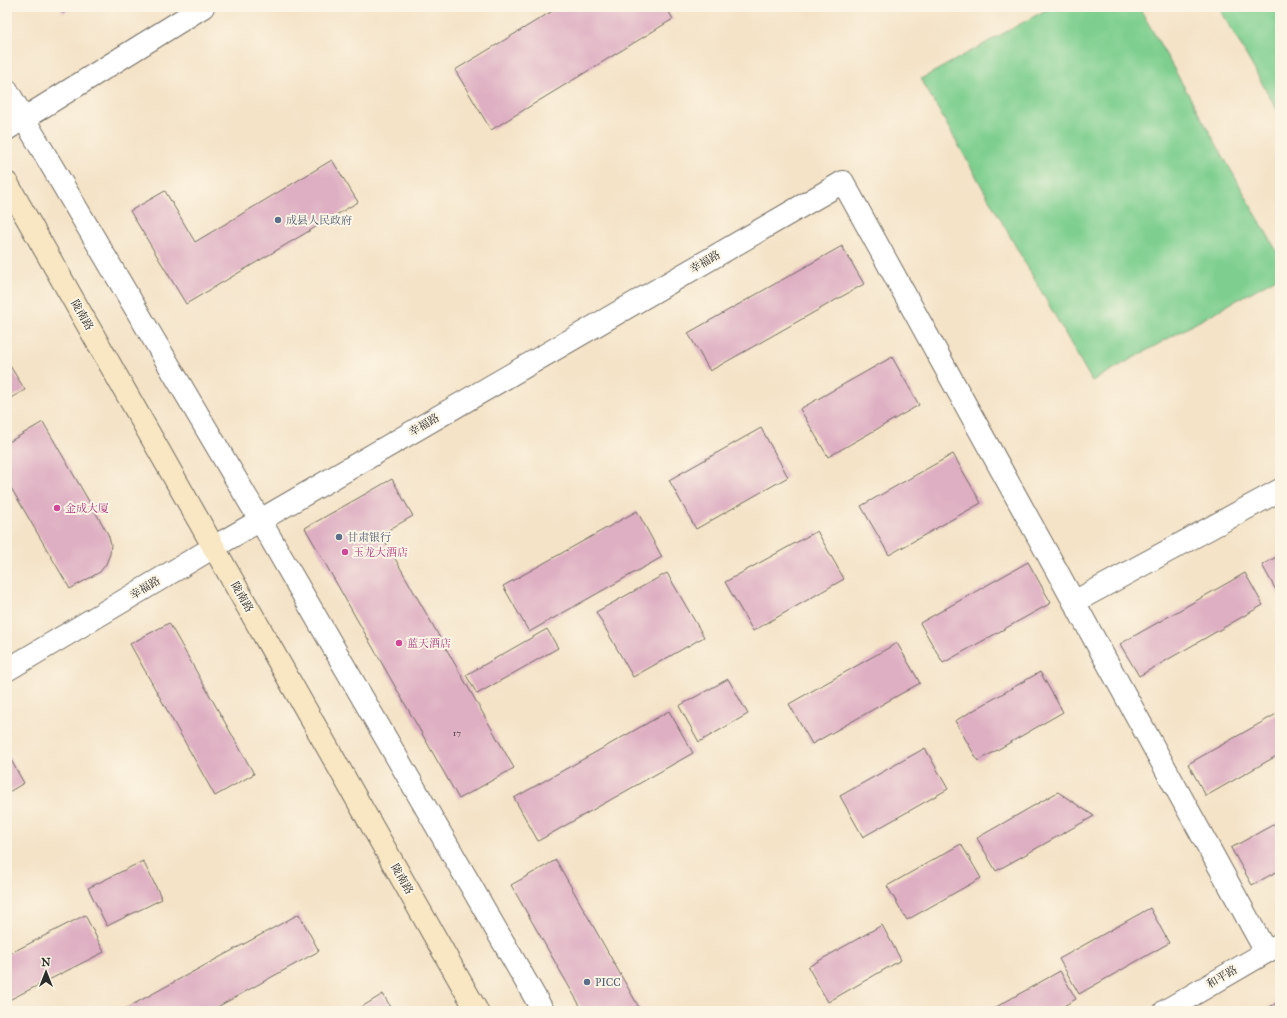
<svg xmlns="http://www.w3.org/2000/svg" width="1287" height="1018" viewBox="0 0 1287 1018" font-family="'IM FELL Great Primer','Noto Serif SC',serif">
  <style>
    .green { fill: #7ecf8f; stroke: #547d5d }
    .building { fill: #deafc2 }
    .lines { fill: none; stroke-linecap: round; stroke-linejoin: round }
    .minor-casing { stroke: #716b62; stroke-width: 24 }
    .tertiary-casing { stroke: #716b62; stroke-width: 24 }
    .secondary-casing { stroke: #716b62; stroke-width: 24 }
    .minor { stroke: #fff; stroke-width: 22 }
    .tertiary { stroke: #fff; stroke-width: 22 }
    .secondary { stroke: #f9e7c3; stroke-width: 22 }
    .service-dot { fill: #5c6f8a; stroke: #fcf5e5; stroke-width: 1.5 }
    .hotel-dot { fill: #d1479c; stroke: #fcf5e5; stroke-width: 1.5 }
    .labels { text-anchor: middle; dominant-baseline: central; stroke-width: 4; stroke-linejoin: round; paint-order: stroke }
    .number-label { font-size: 9px; fill: #584c51 }
    .service-label { font-size: 11px; fill: #4e5e75; stroke: #fcf5e5; text-anchor: start }
    .street-label { font-size: 11px; fill: #2b2b2b; stroke: #fcf5e5 }
    .hotel-label { font-size: 11px; fill: #b23c85; stroke: #fcf5e5; text-anchor: start }
  </style>
  <rect width="100%" height="100%" fill="#fcf5e5"/>
  <filter id="ink" filterUnits="userSpaceOnUse"><feTurbulence type="fractalNoise" baseFrequency=".025" numOctaves="2"/><feDisplacementMap in="SourceGraphic" scale="8" xChannelSelector="R" yChannelSelector="G"/><feConvolveMatrix kernelMatrix="1 2 1 2 8 2 1 2 1" color-interpolation-filters="sRGB"/></filter>
  <filter id="wash" filterUnits="userSpaceOnUse"><feTurbulence type="fractalNoise" baseFrequency=".012" numOctaves="4" result="noise"/><feDisplacementMap in="SourceGraphic" scale="16" xChannelSelector="R" yChannelSelector="G"/><feGaussianBlur stdDeviation="0.9" result="paint"/><feColorMatrix in="noise" values="0 0 0 0 0 0 0 0 0 0 0 0 0 0 0 0 0 1.4 0 .05"/><feComposite in="paint" operator="in"/></filter>
  <g filter="url(#wash)">
    <rect width="100%" height="100%" fill="#f4e3c7"/>
    <!-- green -->
    <g class="green">
      <path d="M1051 7H1139L1280 257V276L1092 381 921 79Z"/>
      <path d="M1219 7H1280V115Z"/>
    </g>
    <g id="blocks">
      <!-- building -->
      <g class="building">
        <path d="M60 7H74L63 13Z"/>
        <path d="M559 7H666L673 19 491 130 455 70Z"/>
        <path d="M332 160 358 202 186 304 130 211 165 191 195 242Z"/>
        <path d="M842 246 864 284 710 371 688 333Z"/>
        <path d="M892 357 919 405 828 457 800 409Z"/>
        <path d="M7 361 25 390 7 400Z"/>
        <path d="M43 422 108 534 111 544 110 554 106 564 100 572 70 589 7 481V443Z"/>
        <path d="M761 428 788 477 696 529 669 480Z"/>
        <path d="M953 454 981 503 889 555 861 506Z"/>
        <path d="M392 479 413 516 381 534 514 768 459 799 305 528Z"/>
        <path d="M637 511 662 557 529 632 503 586Z"/>
        <path d="M817 531 844 579 753 631 725 582Z"/>
        <path d="M1280 555V597L1262 565Z"/>
        <path d="M1028 562 1051 603 943 663 920 623Z"/>
        <path d="M667 573 704 637 633 677 596 612Z"/>
        <path d="M1245 573 1263 605 1139 676 1120 644Z"/>
        <path d="M169 623 254 774 215 796 130 644Z"/>
        <path d="M547 629 558 648 477 694 466 675Z"/>
        <path d="M897 643 920 683 812 744 789 704Z"/>
        <path d="M1040 672 1063 712 978 761 955 721Z"/>
        <path d="M728 679 748 714 699 742 679 706Z"/>
        <path d="M669 711 693 753 538 841 514 798Z"/>
        <path d="M1280 712V754L1206 796 1188 764Z"/>
        <path d="M925 748 948 789 863 837 840 796Z"/>
        <path d="M7 753 24 783 7 793Z"/>
        <path d="M1058 792 1094 816 996 871 977 838Z"/>
        <path d="M1280 821V870L1252 885 1231 848Z"/>
        <path d="M961 844 981 878 907 920 887 886Z"/>
        <path d="M556 860 641 1011H583L511 885Z"/>
        <path d="M143 861 162 899 107 926 88 888Z"/>
        <path d="M1150 908 1169 943 1079 994 1059 959Z"/>
        <path d="M299 914 319 951 210 1011H121Z"/>
        <path d="M85 915 104 952 7 1001V955Z"/>
        <path d="M882 925 901 960 828 1002 808 967Z"/>
        <path d="M1060 971 1076 999 1055 1011H989Z"/>
        <path d="M383 994 393 1011H355Z"/>
        <path d="M1280 1001V1011H1263Z"/>
      </g>
    </g>
  </g>
  <g filter="url(#ink)">
    <use href="#blocks" fill-opacity="0" stroke="#716b62" stroke-width="1"/>
    <g class="lines">
      <!-- minor casing -->
      <g class="minor-casing">
        <g id="minor">
          <path d="M7 90 260 520 543 1011"/>
          <path d="M7 129 203 7"/>
          <path d="M214 547 843 182 1074 602"/>
          <path d="M1266 952 1074 602 1280 490"/>
        </g>
      </g>
      <!-- tertiary casing -->
      <g class="tertiary-casing">
        <g id="tertiary">
          <path d="M7 670 214 547"/>
          <path d="M1165 1011 1280 944"/>
        </g>
      </g>
      <!-- secondary casing -->
      <g class="secondary-casing">
        <path id="secondary" d="M7 183 477 1011"/>
      </g>
      <!-- minor -->
      <use href="#minor" class="minor"/>
      <!-- tertiary -->
      <use href="#tertiary" class="tertiary"/>
      <!-- secondary -->
      <use href="#secondary" class="secondary"/>
    </g>
  </g>
  <!-- markers -->
  <g class="service-dot">
    <circle cx="278" cy="220" r="4"/>
    <circle cx="339" cy="537" r="4"/>
    <circle cx="587" cy="982" r="4"/>
  </g>
  <g class="hotel-dot">
    <circle cx="57" cy="508" r="4"/>
    <circle cx="345" cy="552" r="4"/>
    <circle cx="399" cy="643" r="4"/>
  </g>
  <g class="labels">
    <!-- number labels -->
    <g class="number-label">
      <text x="457" y="732">17</text>
    </g>
    <!-- service labels -->
    <g class="service-label">
      <text x="286" y="220">成县人民政府</text>
      <text x="347" y="537">甘肃银行</text>
      <text x="595" y="982">PICC</text>
    </g>
    <!-- street labels -->
    <g class="street-label">
      <text transform="translate(705 262) rotate(-30)">幸福路</text>
      <text transform="translate(82 315) rotate(60)">陇南路</text>
      <text transform="translate(424 425) rotate(-30)">幸福路</text>
      <text transform="translate(145 588) rotate(-31)">幸福路</text>
      <text transform="translate(242 597) rotate(60)">陇南路</text>
      <text transform="translate(402 879) rotate(60)">陇南路</text>
      <text transform="translate(1222 977) rotate(-30)">和平路</text>
    </g>
    <!-- hotel labels -->
    <g class="hotel-label">
      <text x="65" y="508">金成大厦</text>
      <text x="353" y="552">玉龙大酒店</text>
      <text x="407" y="643">蓝天酒店</text>
    </g>
  </g>
  <!-- margin -->
  <rect width="1287" height="1018" fill="none" stroke="#fcf5e5" stroke-width="24"/>
  <!-- north arrow -->
  <g transform="translate(46 972)" stroke="#fcf5e5" stroke-width="3" paint-order="stroke">
  <path d="M0-3L7 15L0 10L-7 15Z" fill="#2b2b2b"/>
  <text y="-6" font-size="11" font-weight="bold" text-anchor="middle" fill="#2b2b2b">N</text>
  </g>
</svg>
